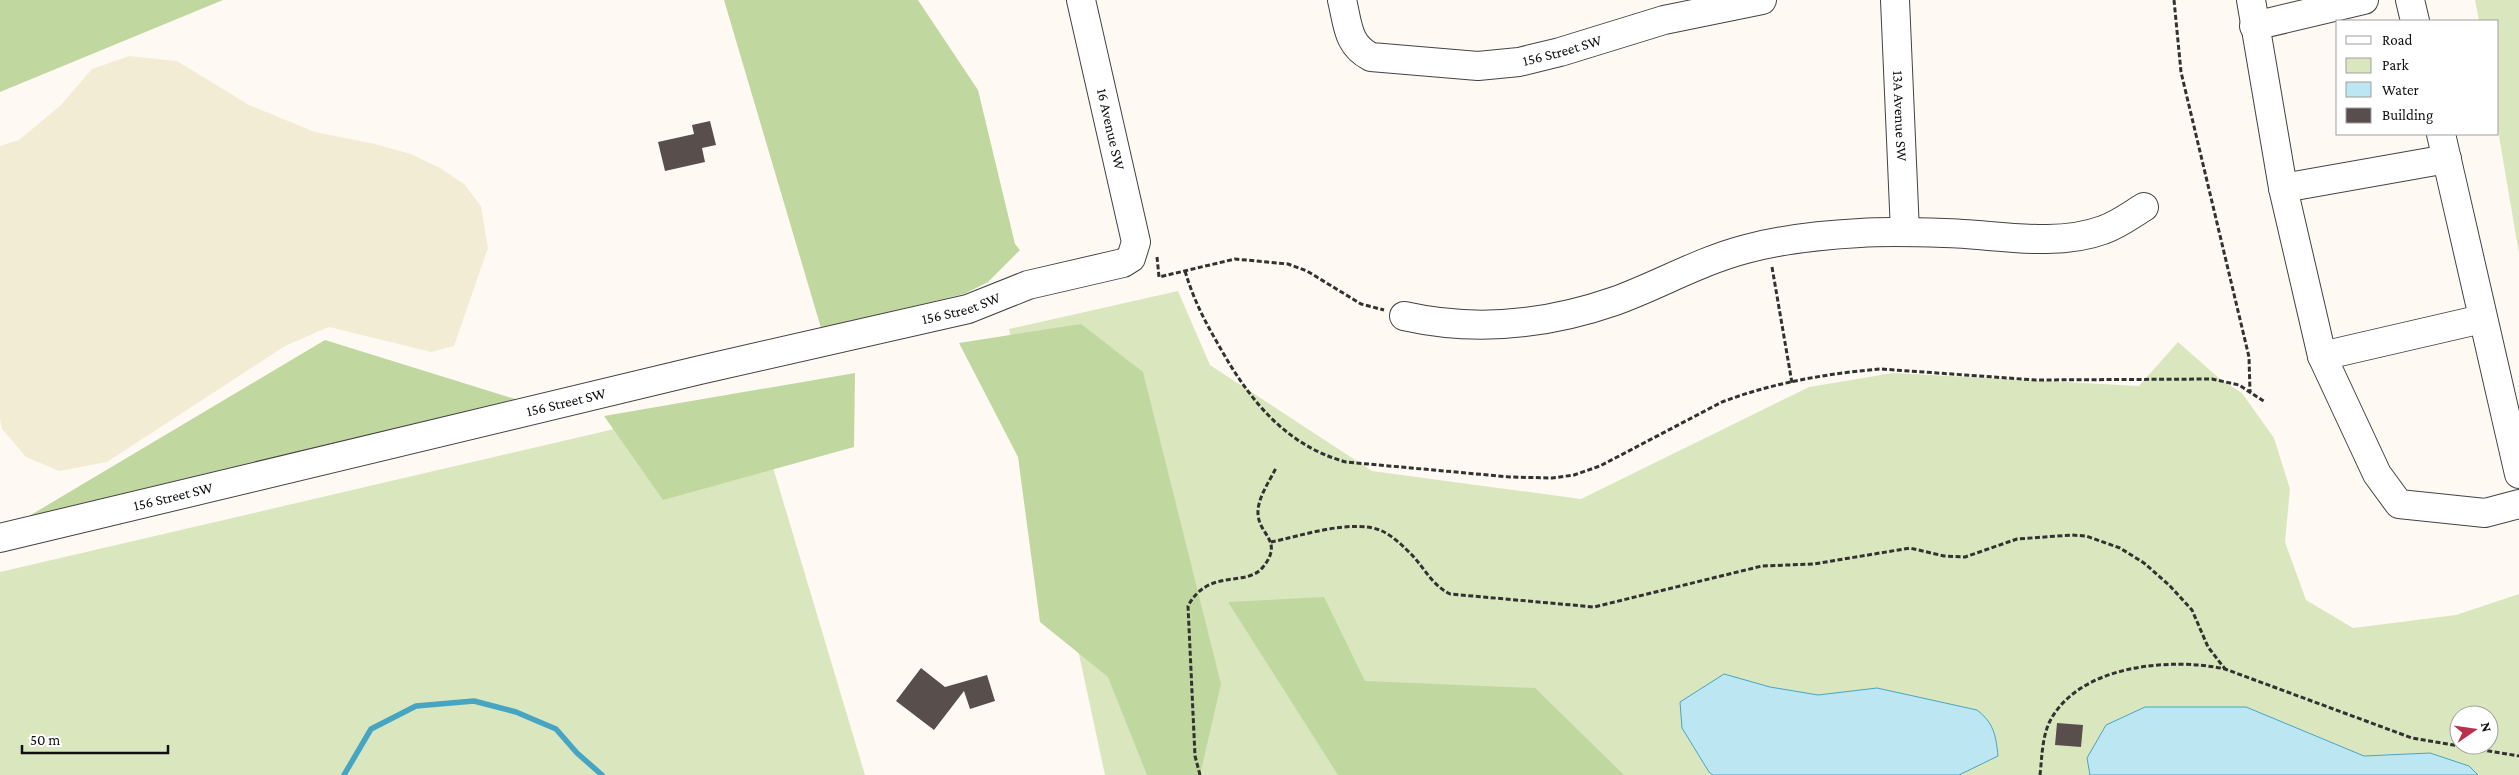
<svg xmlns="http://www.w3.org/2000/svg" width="2519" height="775" viewBox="0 0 2519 775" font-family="'Crimson Pro',serif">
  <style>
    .farmland { fill: #f3ecd4 }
    .green { fill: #dae7be; fill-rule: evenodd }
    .forest { fill: #c0d79f }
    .water { fill: #bbe6f2; stroke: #47a5c4 }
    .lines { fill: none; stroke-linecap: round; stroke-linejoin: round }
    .stream { stroke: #47a5c4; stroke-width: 5.5 }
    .building { fill: #584f4d }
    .minor-casing { stroke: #434343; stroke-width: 30 }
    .path { stroke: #323232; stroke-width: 3; stroke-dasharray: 5 2.5; stroke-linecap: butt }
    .minor { stroke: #fff; stroke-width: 28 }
    .labels { text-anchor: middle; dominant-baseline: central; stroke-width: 5; stroke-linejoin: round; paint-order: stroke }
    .street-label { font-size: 15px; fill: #101010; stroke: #fff }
  </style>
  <rect width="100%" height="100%" fill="#fefaf3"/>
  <!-- farmland -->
  <path class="farmland" d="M129 56 177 61 249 105 315 132 375 144 411 154 440 168 464 184 481 206 488 248 454 346 431 352 329 327 285 346 107 462 59 471 26 457 2 429 0 419V146L19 140 60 106 92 69Z"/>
  <!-- green -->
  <g class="green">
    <path d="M2475 0H2519V254L2498 130V21H2479Z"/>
    <path d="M1178 291 1210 365 1372 471 1581 499 1809 387 1893 373 2139 386 2178 342 2220 379 2242 393 2274 438 2290 489 2285 542 2306 600 2353 628 2456 615 2519 594V775H1105L1009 329ZM2459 715H2489V745H2459Z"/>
    <path d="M752 397 865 775H0V572Z"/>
  </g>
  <!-- forest -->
  <g class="forest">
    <path d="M0 0H223L0 92Z"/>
    <path d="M724 0H918L978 90 1015 244 1020 250 988 282 964 294 821 328Z"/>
    <path d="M1081 324 1143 372 1221 684 1200 775H1147L1108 677 1040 622 1018 457 959 343Z"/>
    <path d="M325 340 528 403 24 519Z"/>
    <path d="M855 373 854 447 663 500 604 416Z"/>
    <path d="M1324 597 1365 681 1535 688 1624 775H1338L1228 602Z"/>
  </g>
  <!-- water -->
  <g class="water">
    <path d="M1724 674 1770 687 1818 695 1877 688 1977 710C1994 723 1996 736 1998 756L1959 775H1713L1709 772 1682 728 1680 702Z"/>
    <path d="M2145 707H2246L2364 756 2430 753 2469 766 2478 775H2090L2087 758 2106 725Z"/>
  </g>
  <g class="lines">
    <!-- stream -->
    <path class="stream" d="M344 775 371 729 416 706 474 701 516 712 556 729 577 753 602 775"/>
  </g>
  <!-- building -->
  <g class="building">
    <path d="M710 121 716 145 702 148 705 162 665 171 658 142 694 134 692 125Z"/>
    <path d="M921 668 945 687 987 675 995 701 970 709 964 691 934 730 896 701Z"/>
    <path d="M2057 723 2083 725 2081 747 2055 745Z"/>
  </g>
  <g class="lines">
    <!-- minor casing -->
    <g class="minor-casing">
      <g id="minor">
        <path id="s1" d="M1342 0C1348 24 1347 45 1371 57L1478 66 1519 62 1560 52 1664 20 1762 0"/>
        <path id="s2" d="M1895 0 1905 232"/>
        <path d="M2251 0 2283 188 2322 356 2377 474 2399 504 2485 513 2519 504"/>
        <path d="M2410 0 2415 21"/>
        <path d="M2254 26 2364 0"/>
        <path d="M2441 134 2519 474"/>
        <path d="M2283 188 2447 159"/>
        <path d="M1404 316C1475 332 1546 325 1615 301 1659 285 1700 261 1746 249 1783 239 1822 235 1860 233 1887 231 1916 232 1944 233 1995 234 2054 248 2103 230 2118 225 2131 215 2144 207"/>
        <path d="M2322 356 2482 319"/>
        <path id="s3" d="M0 538 700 370 968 309 1028 285 1123 263 1131 258 1136 242 1081 0"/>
      </g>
    </g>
    <!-- path -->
    <g class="path">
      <path d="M2174 0 2181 72 2249 357 2250 392"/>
      <path d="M1157 257 1159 277 1235 259 1288 264 1307 271 1361 304 1384 310"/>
      <path d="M1772 267 1792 383"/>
      <path d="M1185 271C1193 298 1204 320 1218 344 1248 398 1284 445 1346 462L1510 477 1552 478 1574 475 1600 466 1722 402C1772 383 1829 373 1881 369L2036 380 2212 379 2239 385 2265 402"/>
      <path d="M1271 542C1301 536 1353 518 1382 531 1393 536 1404 547 1412 555 1425 569 1432 585 1450 594L1594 607 1762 566 1814 564 1910 548 1944 556 1965 557 2017 539 2072 535 2086 536 2120 548 2144 563 2169 585 2192 610 2208 647 2225 669"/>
      <path d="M1200 775 1195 756 1188 606C1209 567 1247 588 1263 567 1284 541 1259 535 1258 514 1257 499 1269 482 1276 468"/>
      <path d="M2040 775C2042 757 2042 739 2049 723 2077 665 2170 657 2225 669L2412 738 2519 756"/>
    </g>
    <!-- minor -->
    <use href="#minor" class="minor"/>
  </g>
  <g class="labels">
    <!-- street labels -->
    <g class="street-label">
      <text stroke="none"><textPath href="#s1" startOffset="260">156 Street SW</textPath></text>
      <text stroke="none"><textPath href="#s2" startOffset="116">13A Avenue SW</textPath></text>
      <text transform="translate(1111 129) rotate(77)">16 Avenue SW</text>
      <text stroke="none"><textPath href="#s3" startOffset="988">156 Street SW</textPath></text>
      <text stroke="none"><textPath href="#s3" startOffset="582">156 Street SW</textPath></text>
      <text stroke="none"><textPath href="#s3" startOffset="178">156 Street SW</textPath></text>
    </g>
  </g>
  <!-- legend -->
  <rect x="2336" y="20" width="162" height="115" fill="#ffffff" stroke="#9f9f9f"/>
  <rect x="2346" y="36" width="25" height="8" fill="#ffffff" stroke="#9f9f9f"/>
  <text x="2382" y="45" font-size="15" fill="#101010">Road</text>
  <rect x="2346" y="58" width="25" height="15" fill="#dae7be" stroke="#9f9f9f"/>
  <text x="2382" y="70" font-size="15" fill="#101010">Park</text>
  <rect x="2346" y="82" width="25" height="15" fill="#bbe6f2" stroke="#9f9f9f"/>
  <text x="2382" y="95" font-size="15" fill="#101010">Water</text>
  <rect x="2346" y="108" width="25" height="15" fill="#584f4d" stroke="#9f9f9f"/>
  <text x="2382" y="120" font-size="15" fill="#101010">Building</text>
  <!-- north arrow -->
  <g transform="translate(2474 730) rotate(77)"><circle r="24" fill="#ffffff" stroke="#9f9f9f"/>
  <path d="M0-4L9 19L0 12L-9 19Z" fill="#b6314c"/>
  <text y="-8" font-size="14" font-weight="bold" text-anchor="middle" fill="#101010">N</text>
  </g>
  <!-- scale -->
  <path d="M22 745v8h146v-8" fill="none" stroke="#101010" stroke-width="2.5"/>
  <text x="30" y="745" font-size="15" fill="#101010" stroke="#ffffff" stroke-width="4" paint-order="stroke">50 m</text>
</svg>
